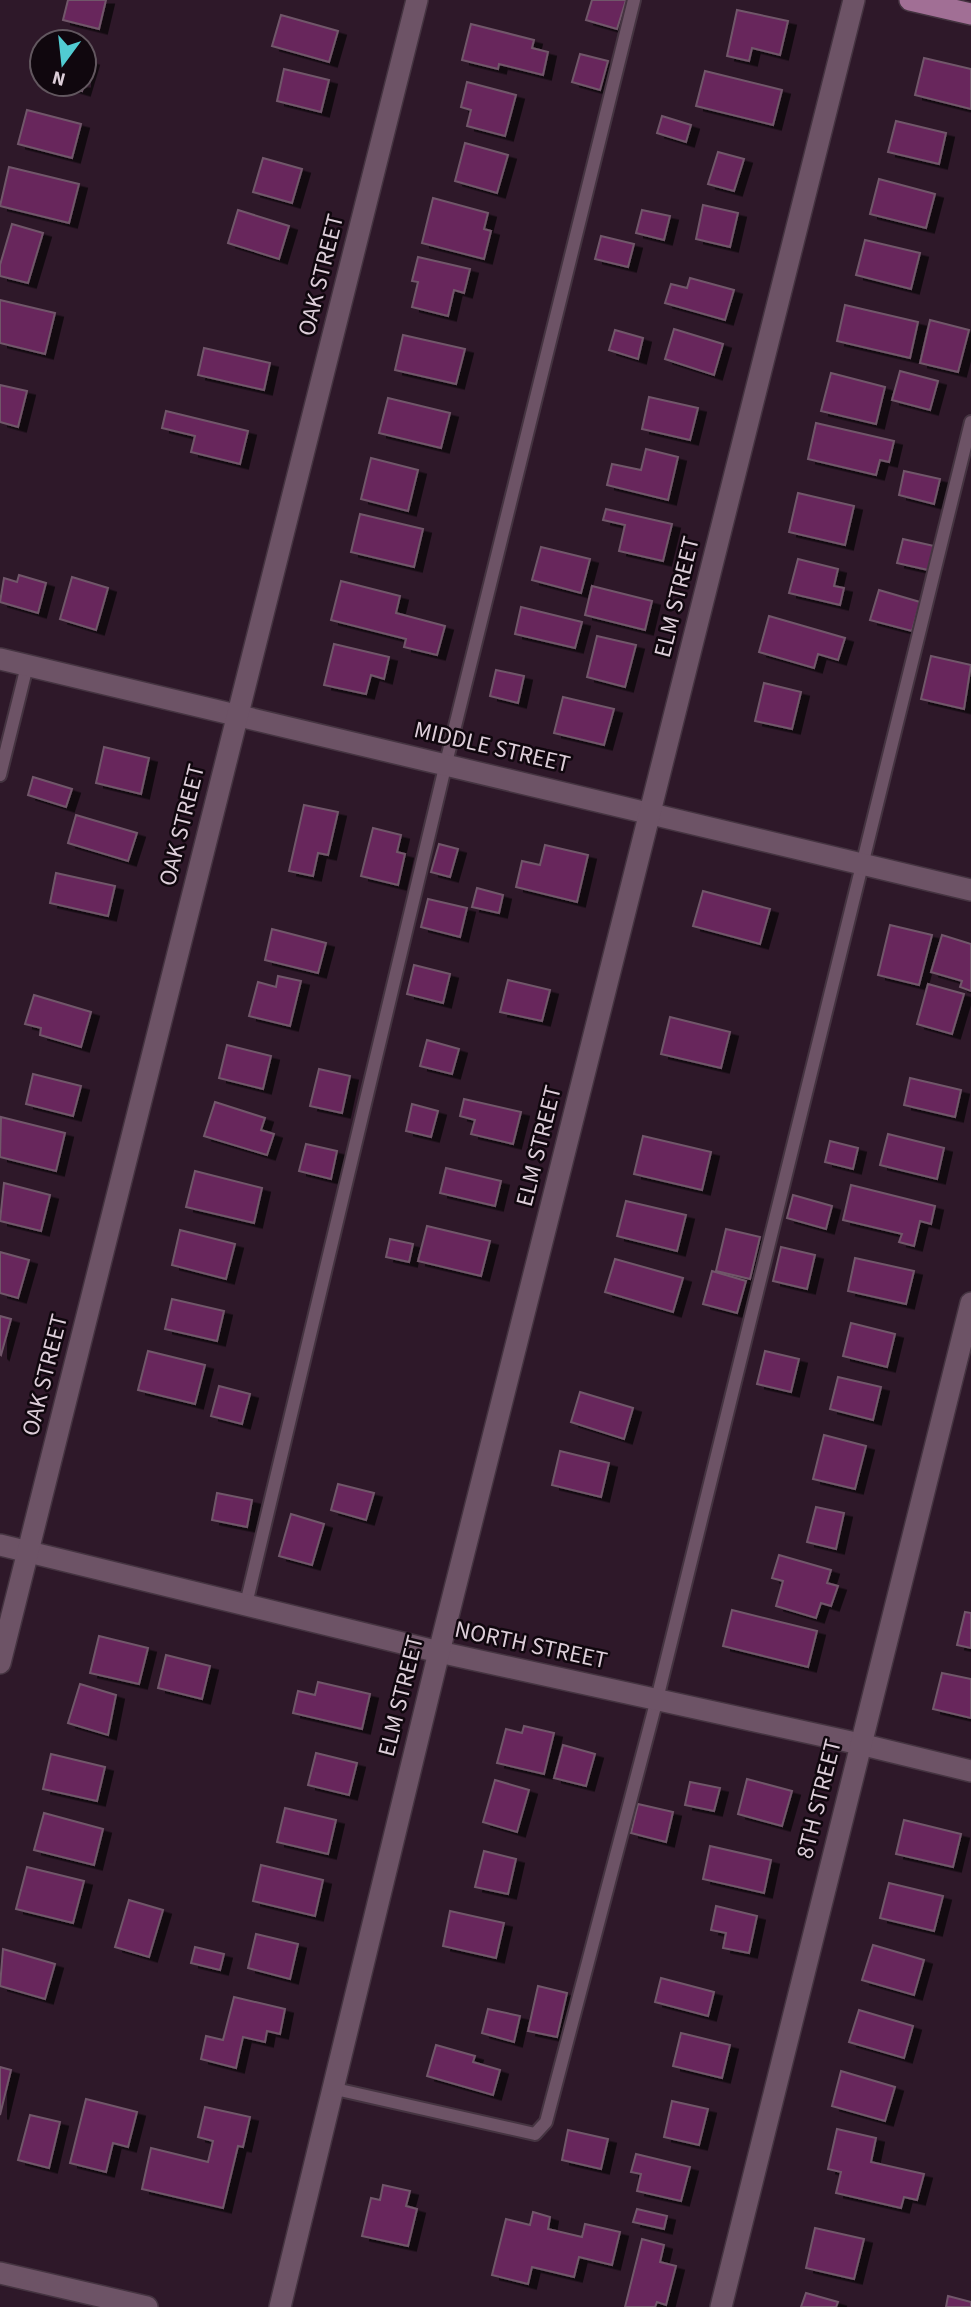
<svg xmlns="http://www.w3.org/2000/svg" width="971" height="2307" viewBox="0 0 971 2307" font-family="'Source Sans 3',sans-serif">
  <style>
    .building { fill: #67265b; stroke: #71576a; stroke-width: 2; filter: url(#shadow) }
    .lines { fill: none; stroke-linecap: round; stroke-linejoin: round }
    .lane-casing { stroke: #453441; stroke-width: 16 }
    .street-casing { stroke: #453441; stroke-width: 24 }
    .primary-casing { stroke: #453441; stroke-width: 24 }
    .lane { stroke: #6d5366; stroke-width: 12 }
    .street { stroke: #6d5366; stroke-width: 21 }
    .primary { stroke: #a16f95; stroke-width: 21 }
    .labels { text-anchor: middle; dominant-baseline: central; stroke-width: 5; stroke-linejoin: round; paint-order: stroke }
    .street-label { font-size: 24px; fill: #ddced9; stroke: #10070e }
  </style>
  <defs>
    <filter id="shadow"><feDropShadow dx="8" dy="4.5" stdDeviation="0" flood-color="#0009"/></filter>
  </defs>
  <rect width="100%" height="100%" fill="#2e1829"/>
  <!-- building -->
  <g class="building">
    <path d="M68 0H106L99 29 63 20Z"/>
    <path d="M592 0H626L617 29 586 20Z"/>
    <path d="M737 10 788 21 780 55 752 48 749 61 727 56Z"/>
    <path d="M281 15 338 31 329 62 272 46Z"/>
    <path d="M471 24 534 40 532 48 548 52 543 75 499 64 498 69 462 60Z"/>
    <path d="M580 54 608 61 600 90 572 82Z"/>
    <path d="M924 58 971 69V109L915 95Z"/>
    <path d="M84 59 91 61 82 91 58 84H84Z"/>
    <path d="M284 69 329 80 321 112 277 101Z"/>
    <path d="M705 71 782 90 773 125 696 106Z"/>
    <path d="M467 82 516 95 505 136 467 126 471 110 461 107Z"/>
    <path d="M27 110 81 124 72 158 18 144Z"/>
    <path d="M662 116 691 125 686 142 657 133Z"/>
    <path d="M896 121 946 133 939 164 888 152Z"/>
    <path d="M465 143 508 155 497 193 455 181Z"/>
    <path d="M718 152 744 159 734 191 708 184Z"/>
    <path d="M263 158 302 169 292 203 253 192Z"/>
    <path d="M9 167 79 184 69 223 0 206Z"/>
    <path d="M879 179 935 194 926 228 870 214Z"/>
    <path d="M433 198 488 213 484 229 491 231 484 259 422 243Z"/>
    <path d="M703 205 738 213 730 247 696 239Z"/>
    <path d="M238 210 289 226 279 259 228 243Z"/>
    <path d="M642 210 670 216 664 240 636 233Z"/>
    <path d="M12 224 43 233 28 283 0 276V265Z"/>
    <path d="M601 236 634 244 628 267 595 259Z"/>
    <path d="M865 240 920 253 911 289 856 275Z"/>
    <path d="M418 257 470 269 464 293 454 290 448 316 412 307 418 282 412 281Z"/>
    <path d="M690 278 734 290 725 320 665 303 671 284 687 288Z"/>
    <path d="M0 300 55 313 45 354 0 343Z"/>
    <path d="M845 305 918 322 910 358 837 341Z"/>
    <path d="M930 320 969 330 958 372 920 363Z"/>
    <path d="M674 329 723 344 714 375 665 359Z"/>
    <path d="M615 330 643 338 638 359 609 350Z"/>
    <path d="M403 335 465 349 456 384 395 370Z"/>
    <path d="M204 348 270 363 264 390 198 375Z"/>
    <path d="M900 371 938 381 930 410 892 400Z"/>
    <path d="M831 373 885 387 876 424 821 411Z"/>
    <path d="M0 385 27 391 18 427 0 422Z"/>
    <path d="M649 397 698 408 690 440 642 429Z"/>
    <path d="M388 398 450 413 441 448 379 433Z"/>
    <path d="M166 411 248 431 240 464 191 452 195 436 162 428Z"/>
    <path d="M816 423 894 441 889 462 880 460 876 475 808 459Z"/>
    <path d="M646 449 678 457 668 500 607 485 612 464 641 470Z"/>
    <path d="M371 458 418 470 408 511 361 499Z"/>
    <path d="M904 471 940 479 934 504 899 495Z"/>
    <path d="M798 493 854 506 845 545 789 532Z"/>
    <path d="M606 509 672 524 663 561 619 551 625 525 603 520Z"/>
    <path d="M360 514 423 529 414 567 351 552Z"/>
    <path d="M903 539 934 546 928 570 897 563Z"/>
    <path d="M541 547 590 559 581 593 532 580Z"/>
    <path d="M798 559 838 569 834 586 844 588 840 605 789 593Z"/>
    <path d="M19 575 46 583 38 613 0 602 4 578 17 582Z"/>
    <path d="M72 577 108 588 96 630 60 619Z"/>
    <path d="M341 581 400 596 396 613 445 626 437 655 404 647 406 639 331 620Z"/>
    <path d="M592 586 652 601 645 630 585 615Z"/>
    <path d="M879 590 920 602 912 631 870 620Z"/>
    <path d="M521 607 582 622 575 648 515 634Z"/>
    <path d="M769 616 845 638 838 660 818 654 814 668 759 652Z"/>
    <path d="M597 636 636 645 625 687 587 677Z"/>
    <path d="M334 644 389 657 384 679 371 675 366 694 324 685Z"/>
    <path d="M931 656 971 665 964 709 921 699Z"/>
    <path d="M496 670 524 676 518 703 490 696Z"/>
    <path d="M764 683 801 692 792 729 755 721Z"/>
    <path d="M563 697 614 709 604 745 554 733Z"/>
    <path d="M104 747 149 758 141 794 96 783Z"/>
    <path d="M33 777 72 789 66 807 28 795Z"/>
    <path d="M304 805 338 812 328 855 318 853 313 876 289 871Z"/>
    <path d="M76 815 137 833 128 861 68 843Z"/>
    <path d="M373 828 401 835 397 852 405 854 398 885 361 876Z"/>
    <path d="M439 844 458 849 450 877 431 872Z"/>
    <path d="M545 845 588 855 577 902 516 887 522 861 540 865Z"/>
    <path d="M56 873 115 886 108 916 50 903Z"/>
    <path d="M477 888 503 895 499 913 472 907Z"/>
    <path d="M703 891 770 909 760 944 693 926Z"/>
    <path d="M428 899 467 908 460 937 421 927Z"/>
    <path d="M890 925 932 935 919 985 878 975Z"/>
    <path d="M272 929 326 943 318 973 265 960Z"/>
    <path d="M942 935 971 944V991L960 987 962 981 931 972Z"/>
    <path d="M414 965 450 974 443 1003 407 994Z"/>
    <path d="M278 976 301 981 290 1026 249 1016 258 982 276 987Z"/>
    <path d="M508 980 550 990 542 1021 500 1012Z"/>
    <path d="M928 984 964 994 952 1034 917 1024Z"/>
    <path d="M34 995 91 1012 81 1047 40 1035 41 1028 25 1024Z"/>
    <path d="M670 1017 730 1032 721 1068 661 1054Z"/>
    <path d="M427 1040 459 1049 452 1074 420 1066Z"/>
    <path d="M227 1045 271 1056 263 1089 219 1078Z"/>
    <path d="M319 1069 350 1076 342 1113 310 1106Z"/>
    <path d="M33 1074 81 1086 73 1116 26 1104Z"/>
    <path d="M910 1078 961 1090 955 1117 904 1105Z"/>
    <path d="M464 1099 521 1112 513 1144 471 1134 475 1120 460 1116Z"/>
    <path d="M215 1102 265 1118 261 1130 274 1134 267 1155 204 1136Z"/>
    <path d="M412 1104 438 1111 431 1137 406 1131Z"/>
    <path d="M1 1117 65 1133 56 1171 0 1157Z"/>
    <path d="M888 1134 944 1148 937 1179 880 1165Z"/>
    <path d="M643 1136 711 1152 702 1190 634 1174Z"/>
    <path d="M830 1141 858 1148 853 1169 825 1162Z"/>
    <path d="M306 1144 337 1151 331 1179 299 1171Z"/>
    <path d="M446 1168 501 1181 495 1206 440 1193Z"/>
    <path d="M195 1171 262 1188 254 1223 186 1207Z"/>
    <path d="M4 1183 50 1195 41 1231 0 1221Z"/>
    <path d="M851 1185 935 1206 931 1224 920 1221 914 1246 899 1242 902 1234 843 1220Z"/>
    <path d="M793 1195 832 1206 826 1229 787 1218Z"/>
    <path d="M626 1201 686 1215 677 1251 617 1236Z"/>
    <path d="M427 1226 490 1241 481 1276 418 1261Z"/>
    <path d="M726 1229 760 1237 750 1279 716 1271Z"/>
    <path d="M180 1230 235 1244 226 1279 172 1265Z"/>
    <path d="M390 1239 413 1244 409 1262 386 1257Z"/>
    <path d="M781 1247 815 1255 807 1289 773 1281Z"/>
    <path d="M0 1252 29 1260 18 1298 0 1293Z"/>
    <path d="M855 1258 914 1271 906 1304 848 1291Z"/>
    <path d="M615 1259 683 1278 673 1312 605 1292Z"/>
    <path d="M712 1271 746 1281 737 1313 703 1304Z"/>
    <path d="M172 1299 224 1311 217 1341 165 1329Z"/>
    <path d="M0 1316 11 1319 1 1355 0 1354Z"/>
    <path d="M851 1323 895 1334 887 1367 843 1356Z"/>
    <path d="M148 1351 205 1365 195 1404 138 1390Z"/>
    <path d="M765 1351 799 1359 791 1392 757 1384Z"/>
    <path d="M838 1377 881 1387 873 1420 830 1409Z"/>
    <path d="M219 1386 250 1394 242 1424 211 1416Z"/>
    <path d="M580 1392 633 1408 624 1439 571 1422Z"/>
    <path d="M824 1435 866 1446 855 1489 813 1479Z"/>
    <path d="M560 1451 609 1463 601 1497 552 1485Z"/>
    <path d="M338 1484 374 1493 366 1520 331 1510Z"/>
    <path d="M217 1493 252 1500 247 1527 212 1520Z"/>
    <path d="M816 1507 844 1513 836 1549 807 1542Z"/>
    <path d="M291 1514 324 1524 312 1565 279 1556Z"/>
    <path d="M779 1555 831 1570 827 1583 838 1586 831 1606 821 1603 816 1618 776 1606 783 1581 772 1578Z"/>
    <path d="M732 1610 817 1631 808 1667 723 1646Z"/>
    <path d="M965 1612 971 1613V1648L957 1645Z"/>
    <path d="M99 1636 148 1648 139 1684 90 1673Z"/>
    <path d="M166 1655 210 1666 202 1699 158 1688Z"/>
    <path d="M942 1673 971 1679V1718L933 1709Z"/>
    <path d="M318 1682 370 1694 362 1729 293 1713 298 1691 315 1695Z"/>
    <path d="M80 1684 116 1695 108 1735 68 1723Z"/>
    <path d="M524 1726 554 1733 544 1774 497 1763 506 1729 522 1733Z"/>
    <path d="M563 1745 595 1754 586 1786 554 1778Z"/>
    <path d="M316 1753 357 1763 349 1795 308 1785Z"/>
    <path d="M51 1754 105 1767 97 1801 43 1789Z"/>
    <path d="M747 1779 792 1791 782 1826 738 1814Z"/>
    <path d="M495 1780 529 1790 517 1832 483 1822Z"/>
    <path d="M690 1782 720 1788 714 1811 685 1805Z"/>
    <path d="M638 1804 673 1812 666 1842 631 1833Z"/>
    <path d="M285 1808 336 1820 328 1854 277 1842Z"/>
    <path d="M44 1813 103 1829 94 1865 34 1850Z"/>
    <path d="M904 1820 961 1834 953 1867 896 1854Z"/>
    <path d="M710 1846 771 1860 764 1893 703 1879Z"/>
    <path d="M484 1851 516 1859 508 1894 475 1887Z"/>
    <path d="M261 1865 323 1880 315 1916 253 1901Z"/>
    <path d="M27 1867 84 1881 73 1923 16 1909Z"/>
    <path d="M889 1883 943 1896 934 1931 880 1918Z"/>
    <path d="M129 1900 163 1910 149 1957 115 1947Z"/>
    <path d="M716 1906 757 1916 749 1953 723 1948 726 1933 711 1930Z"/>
    <path d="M450 1911 504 1923 496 1958 443 1946Z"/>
    <path d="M256 1934 298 1944 290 1979 248 1968Z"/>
    <path d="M873 1945 924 1960 914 1995 862 1980Z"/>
    <path d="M195 1947 224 1954 220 1970 191 1963Z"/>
    <path d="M3 1949 55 1964 45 1999 0 1986Z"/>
    <path d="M661 1978 714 1992 708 2016 655 2002Z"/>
    <path d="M538 1986 567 1993 557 2037 528 2031Z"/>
    <path d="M234 1997 285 2009 280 2034 267 2031 265 2042 243 2037 236 2068 201 2059 206 2036 223 2040Z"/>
    <path d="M488 2009 520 2016 514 2042 482 2033Z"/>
    <path d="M859 2010 913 2026 904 2058 849 2042Z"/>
    <path d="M681 2033 730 2045 722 2078 673 2066Z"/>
    <path d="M436 2045 475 2056 473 2062 500 2070 493 2095 427 2076Z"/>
    <path d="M0 2067 11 2070 0 2115Z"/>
    <path d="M841 2071 895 2087 885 2121 832 2106Z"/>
    <path d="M86 2099 137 2112 128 2147 113 2143 106 2172 70 2163Z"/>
    <path d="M672 2101 708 2109 699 2145 664 2137Z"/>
    <path d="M205 2107 250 2117 243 2147 238 2146 223 2208 142 2189 151 2148 208 2162 213 2141 198 2137Z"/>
    <path d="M30 2115 60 2122 49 2168 18 2160Z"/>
    <path d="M837 2129 876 2138 871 2162 924 2174 917 2200 904 2197 901 2208 836 2193 841 2172 828 2169Z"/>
    <path d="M568 2130 608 2139 601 2169 562 2160Z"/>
    <path d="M636 2154 690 2167 681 2201 637 2191 641 2174 631 2172Z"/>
    <path d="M383 2185 410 2191 406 2206 417 2209 408 2246 362 2236 371 2198 380 2200Z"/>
    <path d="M637 2209 667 2216 664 2229 633 2222Z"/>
    <path d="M533 2212 550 2217 548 2229 582 2237 585 2224 620 2232 612 2265 579 2257 574 2277 532 2267 528 2284 492 2275 506 2219 530 2225Z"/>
    <path d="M815 2228 864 2239 854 2279 806 2268Z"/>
    <path d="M642 2239 664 2245 660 2262 676 2266 666 2305 657 2302 655 2307H625Z"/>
    <path d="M806 2293 838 2302 836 2307H801Z"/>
    <path d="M948 2296 971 2302V2307H946Z"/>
  </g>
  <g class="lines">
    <!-- lane casing -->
    <g class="lane-casing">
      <g id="lane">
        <path d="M0 775 27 666"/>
        <path d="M246 1604 446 763 634 0"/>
        <path d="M331 2088 535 2134 546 2122 657 1699 971 422"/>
      </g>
    </g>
    <!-- street casing -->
    <g class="street-casing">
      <g id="street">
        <path d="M0 659 971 890"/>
        <path d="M0 1545 439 1652 860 1744 971 1771"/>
        <path d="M0 1663 417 0"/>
        <path d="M0 2273 147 2307"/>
        <path d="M280 2307 439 1652 854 0"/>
        <path d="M721 2307 971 1303"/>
      </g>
    </g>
    <!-- primary casing -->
    <g class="primary-casing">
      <path id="primary" d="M910 0 971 14"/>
    </g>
    <!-- lane -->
    <use href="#lane" class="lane"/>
    <!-- street -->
    <use href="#street" class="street"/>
    <!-- primary -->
    <use href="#primary" class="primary"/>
  </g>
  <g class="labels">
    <!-- street labels -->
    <g class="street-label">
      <text transform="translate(321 275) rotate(-76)">OAK STREET</text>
      <text transform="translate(677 597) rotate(-76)">ELM STREET</text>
      <text transform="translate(492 747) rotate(13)">MIDDLE STREET</text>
      <text transform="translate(182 825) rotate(-76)">OAK STREET</text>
      <text transform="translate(539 1146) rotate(-76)">ELM STREET</text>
      <text transform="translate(45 1375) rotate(-76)">OAK STREET</text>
      <text transform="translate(531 1645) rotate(12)">NORTH STREET</text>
      <text transform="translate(401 1696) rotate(-76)">ELM STREET</text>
      <text transform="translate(819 1799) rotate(-76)">8TH STREET</text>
    </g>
  </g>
  <!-- north arrow -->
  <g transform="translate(63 63) rotate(195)"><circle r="33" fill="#10070e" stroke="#62575f" stroke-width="2"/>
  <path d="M0-5L12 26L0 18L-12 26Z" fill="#51ccd2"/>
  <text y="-10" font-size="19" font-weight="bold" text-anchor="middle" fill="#ddced9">N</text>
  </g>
</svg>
